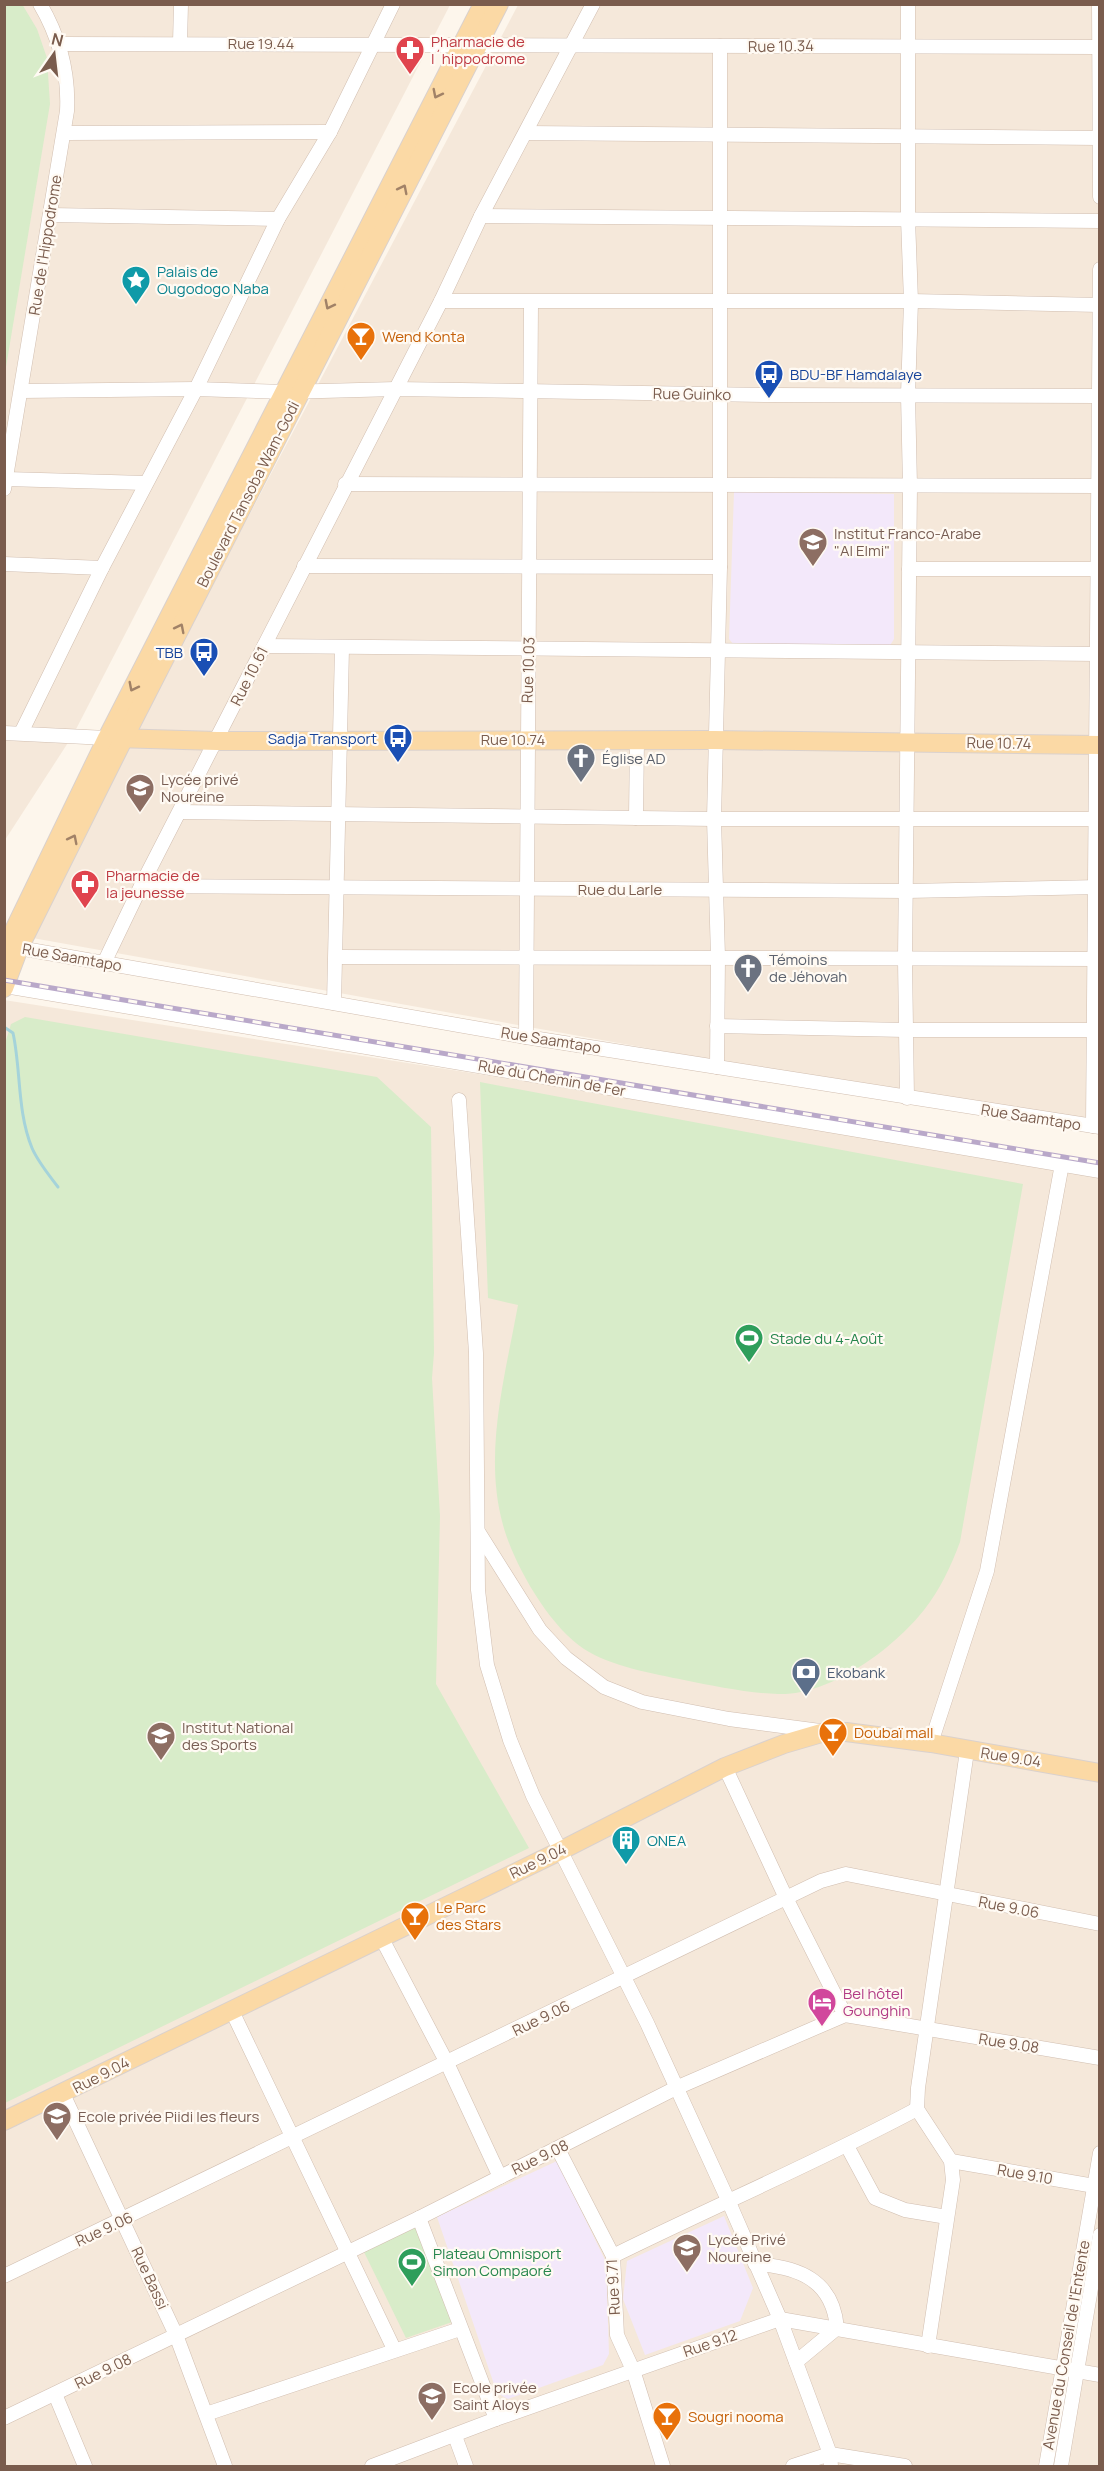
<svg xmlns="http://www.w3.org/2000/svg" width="1104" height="2471" viewBox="0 0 1104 2471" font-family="Manrope,sans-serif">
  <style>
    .residential { fill: #f5e8da }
    .education { fill: #f3e8fa }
    .green { fill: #d8ecc9 }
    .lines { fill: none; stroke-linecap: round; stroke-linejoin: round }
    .stream { stroke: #a5d3da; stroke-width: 3 }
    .minor-casing { stroke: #d1beb0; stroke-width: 15 }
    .major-casing { stroke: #dad1cd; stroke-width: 20 }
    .minor { stroke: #fff; stroke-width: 14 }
    .major { stroke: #fbd9a5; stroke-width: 18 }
    .rail-casing { stroke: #b9a8c9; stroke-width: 5 }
    .rail { stroke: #fffaf3; stroke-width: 3; stroke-dasharray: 9; stroke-linecap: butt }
    .oneway { stroke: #a18267 }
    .labels { text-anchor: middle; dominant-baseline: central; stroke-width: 4.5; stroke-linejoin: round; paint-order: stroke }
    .health-label { font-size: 15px; fill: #be3a42; stroke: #fffaf3; text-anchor: start }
    .street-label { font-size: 15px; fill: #7a5c4d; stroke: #fffaf3 }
    .culture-label { font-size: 15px; fill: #0d838f; stroke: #fffaf3; text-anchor: start }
    .food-label { font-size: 15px; fill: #c56008; stroke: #fffaf3; text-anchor: start }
    .transit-label { font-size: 15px; fill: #164399; stroke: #fffaf3; text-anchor: end }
    .education-label { font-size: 15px; fill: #785e54; stroke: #fffaf3; text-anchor: start }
    .worship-label { font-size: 15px; fill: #5b616d; stroke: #fffaf3; text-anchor: start }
    .leisure-label { font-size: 15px; fill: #27864d; stroke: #fffaf3; text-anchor: start }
    .service-label { font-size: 15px; fill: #4e5e75; stroke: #fffaf3; text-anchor: start }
    .hotel-label { font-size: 15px; fill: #b23c85; stroke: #fffaf3; text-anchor: start }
  </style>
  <rect width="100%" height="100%" fill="#fdf6ec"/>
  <!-- residential -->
  <g class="residential">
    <path d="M5 5H450L73 735 5 840Z"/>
    <path d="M518 5H1099V1129L27 937Z"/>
    <path d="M4 1000 1099 1171V2466H5Z"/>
  </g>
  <!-- education -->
  <g class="education">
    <path d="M734 492 894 494V639L889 647 735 646 729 639Z"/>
    <path d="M557 2161 606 2262 609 2354 603 2365 508 2399 497 2393 437 2217Z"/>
    <path d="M724 2216 753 2288 740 2321 645 2355 623 2299 627 2261Z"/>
  </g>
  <!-- green -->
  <g class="green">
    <path d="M22 4 37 29 47 58 50 104 5 373 4 5Z"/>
    <path d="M25 1017 377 1077 431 1127 434 1353 432 1378 440 1516 436 1684 529 1848 5 2103 4 1047 11 1024Z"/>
    <path d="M480 1082 1023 1184 960 1542C951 1566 940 1590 924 1610 893 1649 830 1696 778 1694 747 1693 714 1686 684 1680 654 1674 610 1666 584 1649 549 1626 514 1565 503 1525 483 1453 505 1377 518 1305L488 1298Z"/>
    <path d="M423 2224 455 2321 406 2338 364 2252Z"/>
  </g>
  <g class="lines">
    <!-- stream -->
    <path class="stream" d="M4 1027 13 1033C21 1069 17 1112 32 1148 38 1162 49 1175 58 1187"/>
    <!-- minor casing -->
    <g class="minor-casing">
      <g id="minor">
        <path d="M1099 4 1100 197"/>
        <path d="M180 43 181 4"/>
        <path d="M59 44 1100 47"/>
        <path d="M64 133 330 132"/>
        <path d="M526 133 1100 138"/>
        <path d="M50 215 278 219"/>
        <path d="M481 216 1100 221"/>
        <path d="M441 301H911L1100 305"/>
        <path d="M21 391 196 389 285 392 396 389 767 395 1100 396"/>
        <path d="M6 479 145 483"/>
        <path d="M345 484 1100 486"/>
        <path d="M4 489 67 111C69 72 60 38 40 4"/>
        <path d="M4 564 102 568"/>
        <path d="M304 566 720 567"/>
        <path d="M909 569H1100"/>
        <path d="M264 646 1100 654"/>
        <path d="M4 733 107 738"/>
        <path d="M21 733 102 568 196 389 278 219 330 132 393 4"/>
        <path d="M180 812 714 819H1100"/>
        <path d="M636 818 637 740"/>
        <path d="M141 886 907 891 1100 887"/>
        <path d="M19 948 526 1037 1100 1127"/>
        <path d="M336 957 1100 959"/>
        <path d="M104 963 141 886 441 301 481 216 593 4"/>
        <path d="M5 986 1100 1171"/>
        <path d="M334 1003 342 648"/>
        <path d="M717 1026 905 1030H1100"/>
        <path d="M526 1037 531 303"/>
        <path d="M717 1067 718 957 714 819 720 567V46"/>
        <path d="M907 1098 905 960 910 486 908 395 911 301 908 219V4"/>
        <path d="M459 1100 476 1353 478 1590 487 1665 510 1740 533 1796 647 2023 728 2200 780 2319 830 2454 831 2466"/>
        <path d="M1093 1126 1100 269"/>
        <path d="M479 1533 540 1630 566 1658 604 1687 642 1702 729 1719 820 1731"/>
        <path d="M931 1743 987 1571 1062 1164"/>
        <path d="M725 1767 786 1898 845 2015"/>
        <path d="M381 1937 447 2063 500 2177"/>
        <path d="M231 2009 394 2349"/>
        <path d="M63 2094 176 2335 225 2466"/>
        <path d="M847 2146 875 2198 905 2210 947 2217"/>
        <path d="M558 2149 613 2256 617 2335 633 2370 663 2466"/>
        <path d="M951 2161 1100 2187"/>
        <path d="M419 2218 496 2419"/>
        <path d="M613 2256C714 2206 818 2162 917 2109"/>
        <path d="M755 2264C799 2267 833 2280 837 2328L796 2362"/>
        <path d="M4 2276 821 1881 846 1874 1100 1924"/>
        <path d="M928 2346 953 2180 951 2161 917 2109 918 2088 967 1751"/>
        <path d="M55 2394 85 2466"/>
        <path d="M206 2414 460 2329"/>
        <path d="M4 2418 419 2218 676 2088 845 2015 1100 2058"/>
        <path d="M455 2436 466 2466"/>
        <path d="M372 2466 496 2419 780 2319 1100 2375"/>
        <path d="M793 2466 830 2454 905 2466"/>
        <path d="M1046 2466 1100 2153"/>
        <path d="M1061 2466 1100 2235"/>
      </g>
    </g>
    <!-- major casing -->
    <g class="major-casing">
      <g id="major">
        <path d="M115 738 217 741 714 740 1100 745"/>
        <path d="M4 951 107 738 483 4"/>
        <path d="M4 988 19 948 124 738 499 4"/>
        <path d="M4 2121 560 1851 725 1767 784 1744 825 1732H846L931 1743 1100 1773"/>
      </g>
    </g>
    <!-- minor -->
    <use href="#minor" class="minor"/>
    <!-- major -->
    <use href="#major" class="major"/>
    <!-- rail casing -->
    <g class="rail-casing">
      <path id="rail" d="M4 980 1100 1163"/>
    </g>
    <!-- rail -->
    <use href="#rail" class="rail"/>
  </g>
  <!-- one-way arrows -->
  <defs><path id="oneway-chevron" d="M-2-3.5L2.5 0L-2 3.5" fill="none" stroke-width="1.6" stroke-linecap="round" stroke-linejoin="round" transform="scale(1.5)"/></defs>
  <g class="oneway">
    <use href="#oneway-chevron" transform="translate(437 94) rotate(117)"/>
    <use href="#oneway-chevron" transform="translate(403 189) rotate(-63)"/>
    <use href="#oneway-chevron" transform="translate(329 305) rotate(117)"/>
    <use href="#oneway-chevron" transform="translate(180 628) rotate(-63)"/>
    <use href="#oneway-chevron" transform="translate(133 687) rotate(117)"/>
    <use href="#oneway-chevron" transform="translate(73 839) rotate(-63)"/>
  </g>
  <!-- icons -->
  <defs>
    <g id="pharmacy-pin" transform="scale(1.5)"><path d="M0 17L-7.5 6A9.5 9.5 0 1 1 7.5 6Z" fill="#e0444e" stroke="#fffaf3"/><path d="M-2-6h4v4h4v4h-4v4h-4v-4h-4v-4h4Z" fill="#fff"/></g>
    <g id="sight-pin" transform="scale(1.5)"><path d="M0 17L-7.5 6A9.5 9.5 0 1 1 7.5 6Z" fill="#0f9aa8" stroke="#fffaf3"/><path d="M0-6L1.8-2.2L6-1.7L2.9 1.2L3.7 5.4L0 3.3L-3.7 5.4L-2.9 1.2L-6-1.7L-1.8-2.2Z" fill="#fff"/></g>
    <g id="bar-pin" transform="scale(1.5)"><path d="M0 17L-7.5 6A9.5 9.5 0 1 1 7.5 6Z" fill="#e8710a" stroke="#fffaf3"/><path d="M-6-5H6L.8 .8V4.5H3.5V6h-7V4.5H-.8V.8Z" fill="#fff"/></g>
    <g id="bus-pin" transform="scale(1.5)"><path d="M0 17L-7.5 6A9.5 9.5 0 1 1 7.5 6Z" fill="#1a4fb4" stroke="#fffaf3"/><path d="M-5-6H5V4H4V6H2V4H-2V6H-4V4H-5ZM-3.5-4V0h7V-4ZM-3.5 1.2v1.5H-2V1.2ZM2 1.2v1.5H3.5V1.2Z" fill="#fff"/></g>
    <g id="school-pin" transform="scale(1.5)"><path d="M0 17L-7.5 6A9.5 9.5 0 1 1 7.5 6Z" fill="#8d6e63" stroke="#fffaf3"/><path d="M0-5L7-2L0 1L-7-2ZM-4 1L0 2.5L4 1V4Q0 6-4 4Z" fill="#fff"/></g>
    <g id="church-pin" transform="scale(1.5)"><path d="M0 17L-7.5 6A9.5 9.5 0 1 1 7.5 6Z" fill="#6b7280" stroke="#fffaf3"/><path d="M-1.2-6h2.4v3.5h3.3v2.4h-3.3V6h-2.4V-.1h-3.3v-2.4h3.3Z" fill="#fff"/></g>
    <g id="stadium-pin" transform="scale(1.5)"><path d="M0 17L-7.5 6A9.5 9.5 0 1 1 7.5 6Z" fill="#2e9e5b" stroke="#fffaf3"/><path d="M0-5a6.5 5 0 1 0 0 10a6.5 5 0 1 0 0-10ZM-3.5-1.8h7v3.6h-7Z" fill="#fff"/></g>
    <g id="bank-pin" transform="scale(1.5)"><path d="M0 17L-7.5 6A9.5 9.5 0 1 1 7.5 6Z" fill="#5c6f8a" stroke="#fffaf3"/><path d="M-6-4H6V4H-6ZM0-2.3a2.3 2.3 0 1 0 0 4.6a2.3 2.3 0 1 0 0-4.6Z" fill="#fff"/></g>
    <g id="university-pin" transform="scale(1.5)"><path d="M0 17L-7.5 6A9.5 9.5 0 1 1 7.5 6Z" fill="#8d6e63" stroke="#fffaf3"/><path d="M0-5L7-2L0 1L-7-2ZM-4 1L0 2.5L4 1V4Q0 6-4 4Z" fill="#fff"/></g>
    <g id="building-pin" transform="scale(1.5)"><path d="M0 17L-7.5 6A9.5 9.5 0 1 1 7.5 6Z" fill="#0f9aa8" stroke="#fffaf3"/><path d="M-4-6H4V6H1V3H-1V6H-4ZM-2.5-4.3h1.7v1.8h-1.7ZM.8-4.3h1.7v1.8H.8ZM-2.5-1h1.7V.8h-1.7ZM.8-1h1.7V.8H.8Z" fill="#fff"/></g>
    <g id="hotel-pin" transform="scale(1.5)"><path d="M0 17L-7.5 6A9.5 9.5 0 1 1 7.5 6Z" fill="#d1479c" stroke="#fffaf3"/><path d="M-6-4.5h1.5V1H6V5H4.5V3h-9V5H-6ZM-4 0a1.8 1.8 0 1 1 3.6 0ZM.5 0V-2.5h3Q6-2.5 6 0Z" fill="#fff"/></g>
  </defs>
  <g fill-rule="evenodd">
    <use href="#pharmacy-pin" x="410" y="50"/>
    <use href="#sight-pin" x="136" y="280"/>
    <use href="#bar-pin" x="361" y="336"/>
    <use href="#bus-pin" x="769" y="374"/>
    <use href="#school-pin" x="813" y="542"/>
    <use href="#bus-pin" x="204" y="652"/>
    <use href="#bus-pin" x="398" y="738"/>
    <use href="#church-pin" x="581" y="758"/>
    <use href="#school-pin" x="140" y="788"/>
    <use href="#pharmacy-pin" x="85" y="884"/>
    <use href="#church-pin" x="748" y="968"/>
    <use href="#stadium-pin" x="749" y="1338"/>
    <use href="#bank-pin" x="806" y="1672"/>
    <use href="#bar-pin" x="833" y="1732"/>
    <use href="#university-pin" x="161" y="1736"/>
    <use href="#building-pin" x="626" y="1840"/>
    <use href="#bar-pin" x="415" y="1916"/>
    <use href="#hotel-pin" x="822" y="2002"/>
    <use href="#school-pin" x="57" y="2116"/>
    <use href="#school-pin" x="687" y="2248"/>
    <use href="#stadium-pin" x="412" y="2262"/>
    <use href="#school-pin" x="432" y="2396"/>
    <use href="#bar-pin" x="667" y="2416"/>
  </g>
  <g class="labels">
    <!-- health labels -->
    <g class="health-label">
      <text x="431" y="41">Pharmacie de<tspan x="431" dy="17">l´hippodrome</tspan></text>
      <text x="106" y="875">Pharmacie de<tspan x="106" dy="17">la jeunesse</tspan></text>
    </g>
    <!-- street labels -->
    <g class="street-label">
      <text x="261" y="43">Rue 19.44</text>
      <text transform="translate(781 46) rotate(-1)">Rue 10.34</text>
      <text transform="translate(45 245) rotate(-81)">Rue de l'Hippodrome</text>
      <text transform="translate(692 394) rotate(1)">Rue Guinko</text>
      <text transform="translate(248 494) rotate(-63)">Boulevard Tansoba Wam-Godi</text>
      <text transform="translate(528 670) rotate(-88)">Rue 10.03</text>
      <text transform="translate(249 676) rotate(-63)">Rue 10.61</text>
      <text x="513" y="739">Rue 10.74</text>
      <text transform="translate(999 743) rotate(1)">Rue 10.74</text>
      <text x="620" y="889">Rue du Larle</text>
      <text transform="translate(72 957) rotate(10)">Rue Saamtapo</text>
      <text transform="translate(551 1040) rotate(9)">Rue Saamtapo</text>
      <text transform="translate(552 1078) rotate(10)">Rue du Chemin de Fer</text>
      <text transform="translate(1031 1117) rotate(9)">Rue Saamtapo</text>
      <text transform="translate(1011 1757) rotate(9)">Rue 9.04</text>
      <text transform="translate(538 1861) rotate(-26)">Rue 9.04</text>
      <text transform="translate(1009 1907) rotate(11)">Rue 9.06</text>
      <text transform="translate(541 2018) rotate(-26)">Rue 9.06</text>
      <text transform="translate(1009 2043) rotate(9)">Rue 9.08</text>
      <text transform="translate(101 2075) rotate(-27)">Rue 9.04</text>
      <text transform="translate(540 2157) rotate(-26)">Rue 9.08</text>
      <text transform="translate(1025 2174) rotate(10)">Rue 9.10</text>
      <text transform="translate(104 2229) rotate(-25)">Rue 9.06</text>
      <text transform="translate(150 2278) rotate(65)">Rue Bassi</text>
      <text transform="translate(613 2287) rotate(-93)">Rue 9.71</text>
      <text transform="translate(710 2343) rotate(-19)">Rue 9.12</text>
      <text transform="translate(1066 2345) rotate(-80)">Avenue du Conseil de l'Entente</text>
      <text transform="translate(103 2371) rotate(-26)">Rue 9.08</text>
    </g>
    <!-- culture labels -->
    <g class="culture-label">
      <text x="157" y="271">Palais de<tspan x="157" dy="17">Ougodogo Naba</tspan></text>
      <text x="647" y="1840">ONEA</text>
    </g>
    <!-- food labels -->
    <g class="food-label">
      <text x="382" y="336">Wend Konta</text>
      <text x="854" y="1732">Doubaï mall</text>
      <text x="436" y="1907">Le Parc<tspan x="436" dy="17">des Stars</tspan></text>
      <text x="688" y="2416">Sougri nooma</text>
    </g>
    <!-- transit labels -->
    <g class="transit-label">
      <text x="790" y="374" text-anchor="start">BDU-BF Hamdalaye</text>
      <text x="183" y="652">TBB</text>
      <text x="377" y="738">Sadja Transport</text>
    </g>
    <!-- education labels -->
    <g class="education-label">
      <text x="834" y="533">Institut Franco-Arabe<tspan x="834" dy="17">"Al Elmi"</tspan></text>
      <text x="161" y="779">Lycée privé<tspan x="161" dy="17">Noureine</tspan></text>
      <text x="182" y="1727">Institut National<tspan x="182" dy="17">des Sports</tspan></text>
      <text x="78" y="2116">Ecole privée Piidi les fleurs</text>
      <text x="708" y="2239">Lycée Privé<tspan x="708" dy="17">Noureine</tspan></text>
      <text x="453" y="2387">Ecole privée<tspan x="453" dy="17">Saint Aloys</tspan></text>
    </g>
    <!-- worship labels -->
    <g class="worship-label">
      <text x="602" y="758">Église AD</text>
      <text x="769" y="959">Témoins<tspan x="769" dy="17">de Jéhovah</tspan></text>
    </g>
    <!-- leisure labels -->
    <g class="leisure-label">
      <text x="770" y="1338">Stade du 4-Août</text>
      <text x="433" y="2253">Plateau Omnisport<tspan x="433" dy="17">Simon Compaoré</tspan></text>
    </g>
    <!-- service labels -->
    <g class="service-label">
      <text x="827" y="1672">Ekobank</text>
    </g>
    <!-- hotel labels -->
    <g class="hotel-label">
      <text x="843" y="1993">Bel hôtel<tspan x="843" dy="17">Gounghin</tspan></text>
    </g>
  </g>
  <!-- border -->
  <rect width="1104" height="2471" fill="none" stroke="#7a5c4d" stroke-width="12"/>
  <!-- north arrow -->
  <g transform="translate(54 54) rotate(14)" stroke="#fffaf3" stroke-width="4.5" paint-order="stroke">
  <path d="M0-4.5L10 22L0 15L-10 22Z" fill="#7a5c4d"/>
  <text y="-9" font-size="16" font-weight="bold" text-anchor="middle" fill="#7a5c4d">N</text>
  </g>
</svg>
